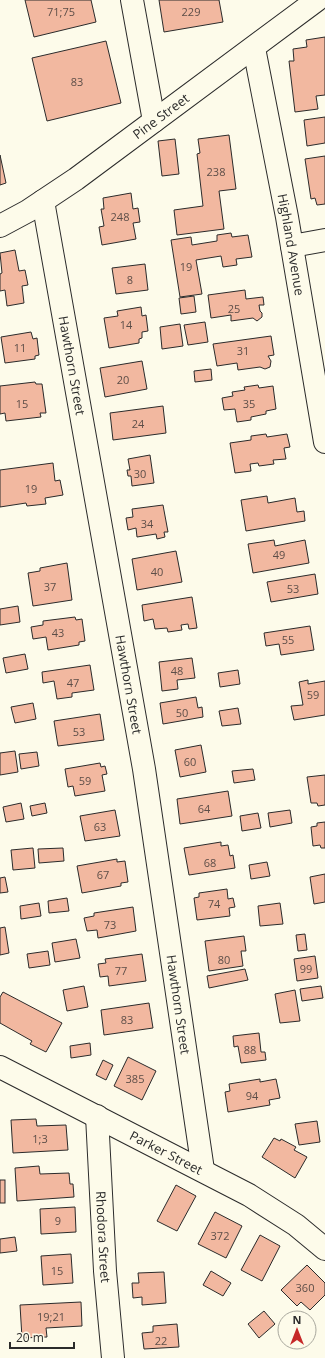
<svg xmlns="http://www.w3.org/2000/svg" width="325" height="1358" viewBox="0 0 325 1358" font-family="'Open Sans',sans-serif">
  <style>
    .building { fill: #f2b8a0; stroke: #2b2b2b }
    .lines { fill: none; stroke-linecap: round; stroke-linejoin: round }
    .minor-casing { stroke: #2b2b2b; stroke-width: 24 }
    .minor { stroke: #fdfbea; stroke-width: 22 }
    .labels { text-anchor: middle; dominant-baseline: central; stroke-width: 3; stroke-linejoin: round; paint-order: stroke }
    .number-label { font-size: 11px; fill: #5d4e48 }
    .street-label { font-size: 13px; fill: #2b2b2b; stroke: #fdfbea }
  </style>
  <rect width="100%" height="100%" fill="#fdfbea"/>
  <!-- building -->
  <g class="building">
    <path d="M25 0H91L96 22 34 37Z"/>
    <path d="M159 0H219L223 22 164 32Z"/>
    <path d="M325 37V95L316 96 318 109 295 112 289 61H294L293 49 307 47 306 40Z"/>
    <path d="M106 41 121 103 47 121 32 58Z"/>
    <path d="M325 117V143L307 146 304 120Z"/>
    <path d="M229 135 236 189 219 191 224 229 177 235 174 210 203 206 197 154 200 153 198 139Z"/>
    <path d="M175 139 179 174 162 176 158 141Z"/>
    <path d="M0 155 6 183 0 185Z"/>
    <path d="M325 156V204L317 205 315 198 311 199 305 159Z"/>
    <path d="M131 193 133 209 138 208 140 222 133 223 136 239 102 245 99 227 104 226 101 209H104L103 198Z"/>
    <path d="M231 233 232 237 248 235 252 257 236 259 237 265 223 267 221 256 196 260 202 294 180 297 171 240 191 237 192 245 217 241V235Z"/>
    <path d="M15 250 19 271 25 270 28 285 22 286 24 303 7 306 5 290 0 291V274L2 273 0 253Z"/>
    <path d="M145 264 148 290 116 294 112 268Z"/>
    <path d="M245 290 246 299 263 297 264 305H259L260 311 262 313V317L257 321 253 318 231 321V315L211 318 208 295Z"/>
    <path d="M194 296 196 312 181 314 179 298Z"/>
    <path d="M141 307 142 316 146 315 148 331 142 332V338L139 339V343L109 348 104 318 118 316 117 311Z"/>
    <path d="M205 322 208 342 188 345 184 325Z"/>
    <path d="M180 324 183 346 162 349 160 327Z"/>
    <path d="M31 332 33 339 37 338 39 355 35 356V359L5 363 1 337Z"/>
    <path d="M271 336 274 355 268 356 271 361 270 367 265 369 260 367 238 370 237 363 217 366 213 344Z"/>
    <path d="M142 361 147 389 105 397 100 368Z"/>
    <path d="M211 369 212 380 195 382 194 371Z"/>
    <path d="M35 382 36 384H42L46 413H40L41 417 6 421 5 413 0 414V386Z"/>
    <path d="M258 385 259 388 273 386 276 409 266 411V414L251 417V420L237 422 235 409 224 410 222 398 233 396 232 392 245 390 244 387Z"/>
    <path d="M163 406 166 433 113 440 110 413Z"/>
    <path d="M266 434 267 437 287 434 290 447 284 448 286 459 273 460 274 464 259 466 258 463 250 464 251 471 235 473 230 443 251 440V436Z"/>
    <path d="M150 455 154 483 132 486 131 476H128L127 470H130L128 459Z"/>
    <path d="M53 463 55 481 60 480 63 495 45 498 46 504 27 506 26 503 0 507V470Z"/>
    <path d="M267 496 268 503 295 498 297 512 304 511 305 521 246 531 241 500Z"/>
    <path d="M163 505 168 532H164L165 537 157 539 156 534 137 537 136 528 128 530 126 518 133 517 132 509Z"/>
    <path d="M274 540 275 546 305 540 309 563 253 573 248 544Z"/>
    <path d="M176 551 182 582 137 590 132 559Z"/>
    <path d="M67 563 72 600 33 606 28 573 40 571V568Z"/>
    <path d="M315 574 318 594 271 602 267 582Z"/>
    <path d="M192 597 197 628 189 629 188 624 181 625 182 630 168 632 167 628 155 629 153 619 144 621 142 605Z"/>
    <path d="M18 606 20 622 0 625V609Z"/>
    <path d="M75 617 76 620 82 619 85 641 79 642V645L48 650 46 637 33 639 31 627 43 625V621Z"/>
    <path d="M310 626 314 650 281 655 279 644 266 646 264 633Z"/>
    <path d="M25 654 28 669 6 673 3 658Z"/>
    <path d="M192 658 195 678 177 680 178 689 162 691 159 662Z"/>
    <path d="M90 665 94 690 72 693V697L57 699 54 681 43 683 42 672Z"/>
    <path d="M238 670 240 684 220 687 218 673Z"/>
    <path d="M308 680V684L325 681V715L294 720 291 706 303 705 299 682Z"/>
    <path d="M196 697 198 708 202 707 203 717 163 724 160 703Z"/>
    <path d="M33 703 36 719 15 723 11 707Z"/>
    <path d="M238 708 241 724 222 726 219 711Z"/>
    <path d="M100 714 104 740 58 746 54 721Z"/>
    <path d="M201 745 206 772 180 777 175 750Z"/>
    <path d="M15 751 18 772 0 775V753Z"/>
    <path d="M37 752 39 766 21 769 19 754Z"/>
    <path d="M100 763 101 767 105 766 107 774 102 775 105 791 75 796 73 786 68 787 65 769Z"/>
    <path d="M253 769 255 780 234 783 232 771Z"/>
    <path d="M325 775V805L318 806 317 803H311L307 777Z"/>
    <path d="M228 791 232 816 180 824 177 799Z"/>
    <path d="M21 803 24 819 6 822 3 807Z"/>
    <path d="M45 803 47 813 32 816 30 806Z"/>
    <path d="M115 810 120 836 85 841 80 816Z"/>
    <path d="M290 810 292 823 270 827 268 813Z"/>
    <path d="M258 813 261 828 242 831 240 816Z"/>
    <path d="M325 822V848H321L320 845 313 846 311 827 317 826V823Z"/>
    <path d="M221 842V846L228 845 230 856 233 855 235 868 189 875 184 848Z"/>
    <path d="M33 848 35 868 13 870 11 850Z"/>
    <path d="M63 848 64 861 39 863 38 849Z"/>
    <path d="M117 859V862L125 861 128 882 121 883V886L82 893 77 866Z"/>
    <path d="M267 862 270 876 251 879 249 865Z"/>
    <path d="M325 874V902L314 904 310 877Z"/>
    <path d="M5 877 8 892 0 893V878Z"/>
    <path d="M227 889 228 899 233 898 235 907 229 908 230 916 197 920 194 898 199 897V893Z"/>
    <path d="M67 898 69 911 49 913 48 901Z"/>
    <path d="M39 903 41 916 21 919 20 906Z"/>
    <path d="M280 903 283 924 260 926 258 906Z"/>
    <path d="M133 907 136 931 98 938 97 930 87 931 84 918 94 916V913Z"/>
    <path d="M5 927 9 953 0 955V928Z"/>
    <path d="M305 934 307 950 298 951 296 935Z"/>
    <path d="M244 936 246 951H241L243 966 209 971 205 941Z"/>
    <path d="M76 939 80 958 55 962 52 943Z"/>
    <path d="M48 951 50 965 29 968 27 954Z"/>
    <path d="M142 954 146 981 109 986 108 976 100 977 98 964 106 963 105 959Z"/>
    <path d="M315 956 318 978 297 981 294 959Z"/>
    <path d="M245 969 248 980 209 988 207 976Z"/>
    <path d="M84 986 88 1007 67 1011 63 990Z"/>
    <path d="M321 986 323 998 302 1001 300 989Z"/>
    <path d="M295 990 300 1021 280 1023 275 994Z"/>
    <path d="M3 992 62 1023 46 1052 30 1044 32 1041 0 1023V997Z"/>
    <path d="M149 1003 153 1028 104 1035 101 1010Z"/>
    <path d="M259 1033 261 1052H265L266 1060 241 1063 238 1046 234 1047 233 1036Z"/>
    <path d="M90 1043 91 1055 71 1058 70 1046Z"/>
    <path d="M128 1057 156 1071 142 1100 114 1086Z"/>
    <path d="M103 1060 113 1065 106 1080 96 1075Z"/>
    <path d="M260 1079V1082L276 1079 280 1098 269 1100 270 1105 228 1112 225 1092 230 1091 229 1084Z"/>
    <path d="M36 1119 37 1126 66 1125 68 1150 13 1153 11 1120Z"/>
    <path d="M317 1121 320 1142 299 1145 295 1124Z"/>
    <path d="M274 1138 280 1141 281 1139 296 1147 294 1150 307 1157 295 1178 262 1157Z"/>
    <path d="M39 1166 40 1174 69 1173 70 1184H73L74 1197 17 1201 15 1168Z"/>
    <rect x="0" y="1180" width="5" height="23"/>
    <path d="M176 1185 196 1196 177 1231 157 1221Z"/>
    <path d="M75 1207 76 1232 41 1234 40 1209Z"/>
    <path d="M215 1212 242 1226 226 1258 198 1244Z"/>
    <path d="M260 1235 280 1246 262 1281 241 1270Z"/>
    <path d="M15 1237 17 1251 0 1253V1239Z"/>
    <path d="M71 1254 73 1283 43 1285 41 1256Z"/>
    <path d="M307 1265 325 1283V1295L310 1310 301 1302 297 1306 281 1290Z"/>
    <path d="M211 1271 231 1283 223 1296 203 1285Z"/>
    <path d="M164 1272 166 1303 142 1305V1297L133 1298 132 1283H139L138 1273Z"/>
    <path d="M81 1302 82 1326 46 1328 47 1337 22 1338 20 1305Z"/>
    <path d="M264 1311 275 1324 259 1338 248 1324Z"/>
    <path d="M177 1324 179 1347 144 1349 142 1333 153 1332V1326Z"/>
  </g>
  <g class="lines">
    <!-- minor casing -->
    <g class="minor-casing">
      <g id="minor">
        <path d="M132 0 154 121"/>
        <path id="s1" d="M254 48 287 217 325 442"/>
        <path id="s2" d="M43 201 144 769 203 1170"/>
        <path id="s3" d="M0 226 28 211 76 179 317 0"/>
        <path d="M292 246 325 240"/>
        <path id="s4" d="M0 1067 249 1195 296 1225 325 1249"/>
        <path id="s5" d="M97 1116 105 1271 113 1358"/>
      </g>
    </g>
    <!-- minor -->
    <use href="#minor" class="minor"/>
  </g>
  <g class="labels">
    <!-- number labels -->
    <g class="number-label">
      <text x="61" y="11">71;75</text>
      <text x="191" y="11">229</text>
      <text x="77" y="81">83</text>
      <text x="216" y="171">238</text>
      <text x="120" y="216">248</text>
      <text x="186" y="266">19</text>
      <text x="130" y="279">8</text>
      <text x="234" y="308">25</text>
      <text x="126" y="324">14</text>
      <text x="20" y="347">11</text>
      <text x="243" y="350">31</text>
      <text x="123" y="379">20</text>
      <text x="22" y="403">15</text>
      <text x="249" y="403">35</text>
      <text x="138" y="423">24</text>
      <text x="140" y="473">30</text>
      <text x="31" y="488">19</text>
      <text x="147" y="523">34</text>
      <text x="279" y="554">49</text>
      <text x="157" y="571">40</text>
      <text x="50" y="586">37</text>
      <text x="293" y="588">53</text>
      <text x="58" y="632">43</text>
      <text x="288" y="639">55</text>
      <text x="177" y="670">48</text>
      <text x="73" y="682">47</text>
      <text x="313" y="694">59</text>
      <text x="182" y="712">50</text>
      <text x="79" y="731">53</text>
      <text x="190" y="761">60</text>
      <text x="85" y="780">59</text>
      <text x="204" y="808">64</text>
      <text x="100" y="826">63</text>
      <text x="210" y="862">68</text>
      <text x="103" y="874">67</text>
      <text x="214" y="903">74</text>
      <text x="110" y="924">73</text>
      <text x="224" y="959">80</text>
      <text x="306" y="968">99</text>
      <text x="121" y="970">77</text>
      <text x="127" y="1019">83</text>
      <text x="250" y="1049">88</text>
      <text x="135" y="1078">385</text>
      <text x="252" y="1095">94</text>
      <text x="40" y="1138">1;3</text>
      <text x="58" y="1220">9</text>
      <text x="220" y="1235">372</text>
      <text x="57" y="1270">15</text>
      <text x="305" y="1287">360</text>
      <text x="51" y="1316">19;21</text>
      <text x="161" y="1340">22</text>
    </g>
    <!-- street labels -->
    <g class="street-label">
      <text stroke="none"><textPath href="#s3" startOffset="195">Pine Street</textPath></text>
      <text stroke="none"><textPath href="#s1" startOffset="200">Highland Avenue</textPath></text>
      <text stroke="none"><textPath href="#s2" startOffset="167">Hawthorn Street</textPath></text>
      <text stroke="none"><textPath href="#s2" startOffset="491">Hawthorn Street</textPath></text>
      <text stroke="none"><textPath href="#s2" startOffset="815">Hawthorn Street</textPath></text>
      <text stroke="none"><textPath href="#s4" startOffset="187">Parker Street</textPath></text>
      <text stroke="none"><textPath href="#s5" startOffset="121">Rhodora Street</textPath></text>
    </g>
  </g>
  <!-- north arrow -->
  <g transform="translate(297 1330)"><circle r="19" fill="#fdfbea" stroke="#a9a89e"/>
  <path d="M0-3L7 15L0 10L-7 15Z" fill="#c62828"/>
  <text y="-6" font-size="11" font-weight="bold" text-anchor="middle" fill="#2b2b2b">N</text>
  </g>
  <!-- scale -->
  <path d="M10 1342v6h64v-6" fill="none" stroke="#2b2b2b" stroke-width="2"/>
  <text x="16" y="1342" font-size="12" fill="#2b2b2b" stroke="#fdfbea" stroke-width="3" paint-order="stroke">20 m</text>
</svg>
